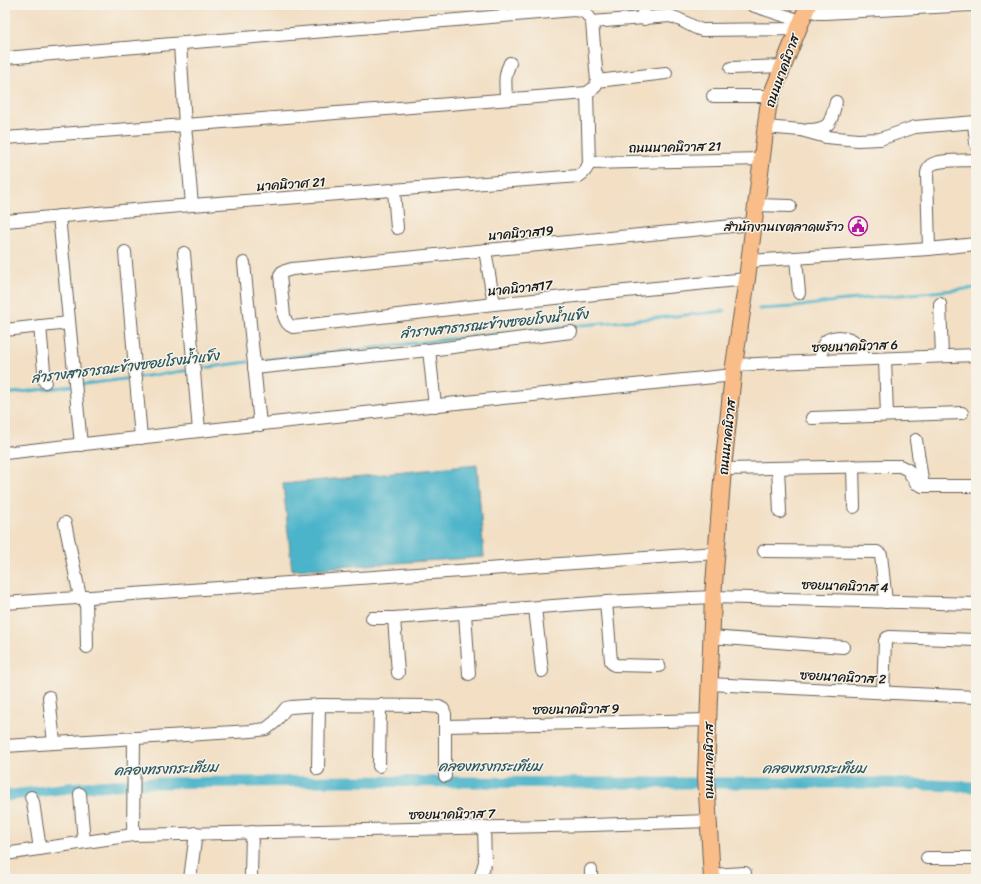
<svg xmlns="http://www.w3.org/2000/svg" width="981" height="884" viewBox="0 0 981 884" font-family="Sriracha,'Playpen Sans Thai',sans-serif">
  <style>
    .water { fill: #4cb4ca; stroke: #346873 }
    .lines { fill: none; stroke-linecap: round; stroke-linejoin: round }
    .stream { stroke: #4cb4ca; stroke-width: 3 }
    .canal { stroke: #4cb4ca; stroke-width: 11 }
    .minor-casing { stroke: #676057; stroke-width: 14 }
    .major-casing { stroke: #676057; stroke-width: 18 }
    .minor { stroke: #fff; stroke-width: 12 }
    .major { stroke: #f8bd89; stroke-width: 16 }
    .labels { text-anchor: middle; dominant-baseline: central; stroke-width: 3; stroke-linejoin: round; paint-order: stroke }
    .street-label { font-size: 13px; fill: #1c1c1c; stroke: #f7f3e8 }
    .poi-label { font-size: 13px; fill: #1c1c1c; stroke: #f7f3e8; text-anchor: end }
    .water-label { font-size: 14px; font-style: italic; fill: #2f5962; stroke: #f7f3e8 }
  </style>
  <rect width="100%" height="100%" fill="#f7f3e8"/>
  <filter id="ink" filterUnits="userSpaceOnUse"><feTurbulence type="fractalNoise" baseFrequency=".025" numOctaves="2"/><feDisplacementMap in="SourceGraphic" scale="8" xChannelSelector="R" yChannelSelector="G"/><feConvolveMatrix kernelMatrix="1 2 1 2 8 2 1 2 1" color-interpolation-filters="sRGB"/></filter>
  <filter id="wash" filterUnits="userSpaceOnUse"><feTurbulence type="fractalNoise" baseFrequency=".012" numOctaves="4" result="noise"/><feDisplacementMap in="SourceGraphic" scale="16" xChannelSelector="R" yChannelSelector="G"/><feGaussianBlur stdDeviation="0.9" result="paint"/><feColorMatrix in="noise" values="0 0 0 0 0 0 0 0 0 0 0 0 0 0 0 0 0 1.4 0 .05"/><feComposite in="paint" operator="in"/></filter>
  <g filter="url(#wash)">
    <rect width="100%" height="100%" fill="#f2dfc4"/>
    <!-- water -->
    <path class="water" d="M477 465 484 557 292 570 283 484Z"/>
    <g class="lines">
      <!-- stream -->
      <g class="stream">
        <path d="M759 309 795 307 836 301 976 288"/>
        <path d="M265 360 541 329 635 320 725 311"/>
        <path d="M196 369 248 362"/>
        <path d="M139 377 191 370"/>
        <path d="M77 385 133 378"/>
        <path d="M5 394 72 386"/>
      </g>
      <!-- canal -->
      <path class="canal" d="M5 796 68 788 145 783 346 781 597 783H885L976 787"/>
    </g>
  </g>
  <g filter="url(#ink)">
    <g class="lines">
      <!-- minor casing -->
      <g class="minor-casing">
        <g id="minor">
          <path d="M643 5 644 19"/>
          <path d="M752 5 801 21"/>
          <path d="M806 9 819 13H825L971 5"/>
          <path d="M592 22 670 16C682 19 691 27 702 30L798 29"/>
          <path d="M180 44 185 125 192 205"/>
          <path d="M5 58 574 10 582 11 587 14 592 22 597 81 595 87 587 93 589 163C587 169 585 172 579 176L192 205 5 221"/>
          <path d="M731 68 783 66"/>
          <path d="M597 81 666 73"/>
          <path d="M713 96H771"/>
          <path d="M506 99C506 85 503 77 510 63"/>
          <path d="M974 123 976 144"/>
          <path d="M765 127 801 130 826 137 858 140 880 139 915 127 976 122"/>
          <path d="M808 130C832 129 830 122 836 102"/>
          <path d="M5 138 185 125 587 93"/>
          <path d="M589 163 761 159"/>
          <path d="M394 191 397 228"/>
          <path d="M756 205 790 206"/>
          <path d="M59 216 81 445"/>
          <path d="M929 249 927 173C928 170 928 167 931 165 939 159 965 161 976 160"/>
          <path d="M485 250 494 304"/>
          <path d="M125 252 141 438"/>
          <path d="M184 253 199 431"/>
          <path d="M796 258 799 293"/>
          <path d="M749 261 929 249 976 244"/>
          <path d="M244 263 260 425"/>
          <path d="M747 279 494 304 293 327C287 325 286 321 284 316L280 275 282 272 292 269 753 224"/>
          <path d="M940 304 942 356"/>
          <path d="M40 326 45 382"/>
          <path d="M5 330 69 323"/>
          <path d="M429 350 435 406"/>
          <path d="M885 359 887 415"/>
          <path d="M821 361C821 355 821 347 825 342 833 335 848 336 855 342 860 346 862 353 864 359"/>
          <path d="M734 365 821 361 976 355"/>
          <path d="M254 368 429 350 571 332"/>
          <path d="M812 418 962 413"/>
          <path d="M916 440 923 486"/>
          <path d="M5 453 199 431 503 398 734 375"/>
          <path d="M853 466 854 507"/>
          <path d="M778 468 780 512"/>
          <path d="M723 469 885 466H900L908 470 916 483 923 486H976"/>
          <path d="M65 523 80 597"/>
          <path d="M764 551 877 552 881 555 886 602"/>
          <path d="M86 597 87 647"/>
          <path d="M606 602 611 661 614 665 659 666"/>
          <path d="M5 603 716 553"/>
          <path d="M535 608 542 671"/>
          <path d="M465 613 469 674"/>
          <path d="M372 618H394L606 602 713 597 976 604"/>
          <path d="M394 618 398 673"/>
          <path d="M711 637 843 647"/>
          <path d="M709 684 976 697"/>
          <path d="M883 693 885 641 887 638 890 637 976 640"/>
          <path d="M49 697 54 743"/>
          <path d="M445 726 708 720"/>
          <path d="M5 746 251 731 266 729 275 722 286 708 291 707 319 705 426 706 439 707 443 709 445 714V776"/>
          <path d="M379 766 380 705"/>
          <path d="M318 769 319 705"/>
          <path d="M80 794 84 842"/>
          <path d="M31 797 33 802 40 849"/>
          <path d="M133 835 134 739"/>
          <path d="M5 854 133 835 592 825 709 821"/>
          <path d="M927 858H976"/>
          <path d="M591 870V879"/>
          <path d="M712 875 745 873"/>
          <path d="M251 876 252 832"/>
          <path d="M190 879 196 833"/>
          <path d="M480 879 485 862 484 827"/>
        </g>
      </g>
      <!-- major casing -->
      <g class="major-casing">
        <path id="major" d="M712 879 706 776 713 597 723 469 734 365 747 279 768 108 771 96 808 5"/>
      </g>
      <!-- minor -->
      <use href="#minor" class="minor"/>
      <!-- major -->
      <use href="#major" class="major"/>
    </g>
  </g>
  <!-- icons -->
  <defs>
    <g id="civic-ring" transform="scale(1)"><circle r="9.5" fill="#f7f3e8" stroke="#b5179e" stroke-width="1.5"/><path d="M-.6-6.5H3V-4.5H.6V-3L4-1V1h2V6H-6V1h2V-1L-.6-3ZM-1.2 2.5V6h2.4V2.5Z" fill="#b5179e"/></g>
  </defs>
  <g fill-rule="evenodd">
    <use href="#civic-ring" x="858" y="226"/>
  </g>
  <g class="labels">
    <!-- street labels -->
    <g class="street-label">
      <text transform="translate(782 71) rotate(-70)">ถนนนาคนิวาส</text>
      <text transform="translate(675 147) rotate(-1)">ถนนนาคนิวาส 21</text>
      <text transform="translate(291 184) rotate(-4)">นาคนิวาศ 21</text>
      <text transform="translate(521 233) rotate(-5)">นาคนิวาส19</text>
      <text transform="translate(520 288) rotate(-6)">นาคนิวาส17</text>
      <text transform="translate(855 346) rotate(-2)">ซอยนาคนิวาส 6</text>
      <text transform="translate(727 437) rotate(-84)">ถนนนาคนิวาส</text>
      <text transform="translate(845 586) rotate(2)">ซอยนาคนิวาส 4</text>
      <text transform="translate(843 677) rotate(3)">ซอยนาคนิวาส 2</text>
      <text transform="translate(576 709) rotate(-1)">ซอยนาคนิวาส 9</text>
      <text transform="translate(708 761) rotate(-90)">ถนนนาคนิวาส</text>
      <text transform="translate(452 814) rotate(-1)">ซอยนาคนิวาส 7</text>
    </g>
    <!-- poi labels -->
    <g class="poi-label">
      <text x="844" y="226">สำนักงานเขตลาดพร้าว</text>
    </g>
    <!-- water labels -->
    <g class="water-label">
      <text transform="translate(494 324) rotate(-6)">ลำรางสาธารณะข้างซอยโรงน้ำแข็ง</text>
      <text transform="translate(125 367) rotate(-7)">ลำรางสาธารณะข้างซอยโรงน้ำแข็ง</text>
      <text x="490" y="766">คลองทรงกระเทียม</text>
      <text x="814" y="768">คลองทรงกระเทียม</text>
      <text transform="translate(166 769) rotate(-2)">คลองทรงกระเทียม</text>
    </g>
  </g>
  <!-- margin -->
  <rect width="981" height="884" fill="none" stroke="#f7f3e8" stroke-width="20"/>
</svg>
